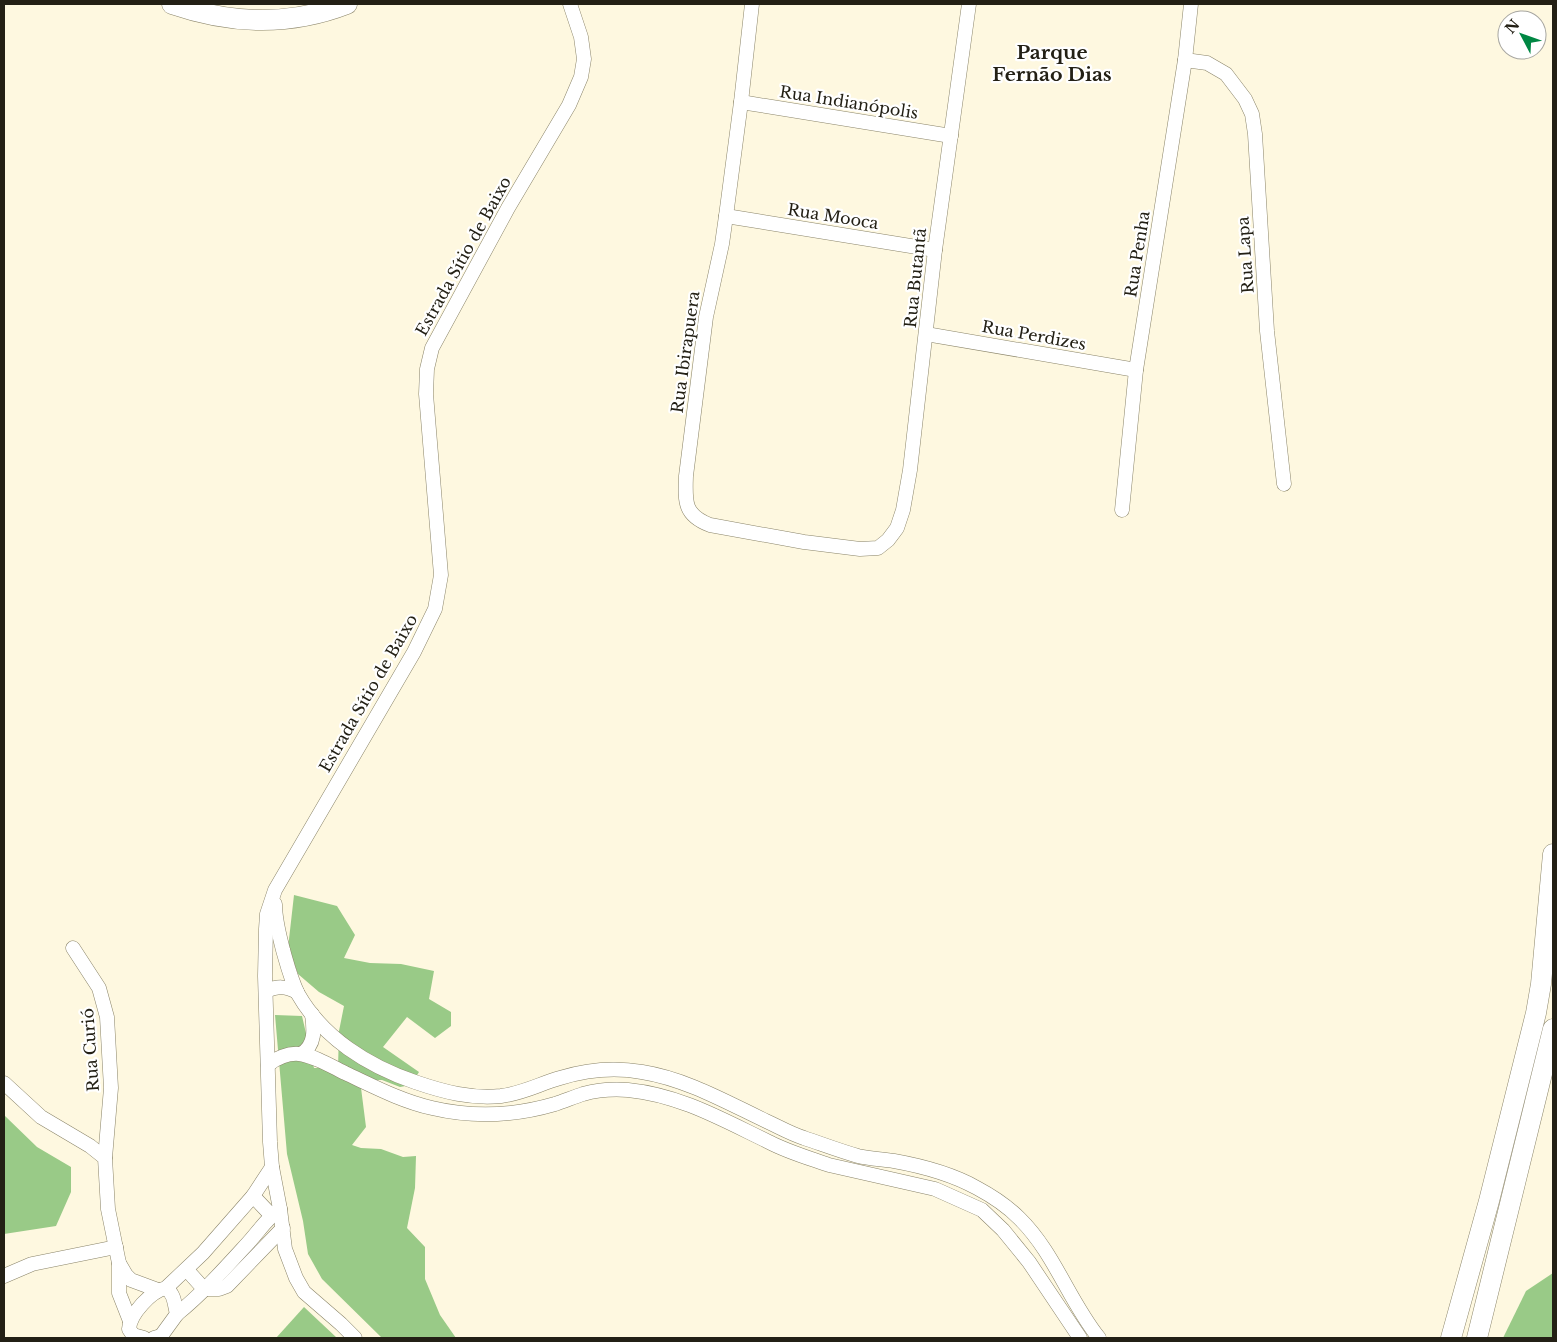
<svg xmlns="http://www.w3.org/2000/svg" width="1557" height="1342" viewBox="0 0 1557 1342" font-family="'Libre Baskerville',serif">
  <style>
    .forest { fill: #99ca87 }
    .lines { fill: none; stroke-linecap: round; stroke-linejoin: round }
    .street-casing { stroke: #8a8469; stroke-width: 15 }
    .secondary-casing { stroke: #8a8469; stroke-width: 21 }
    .street { stroke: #fff; stroke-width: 14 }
    .secondary { stroke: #fff; stroke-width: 20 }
    .labels { text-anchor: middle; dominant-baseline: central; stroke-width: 4.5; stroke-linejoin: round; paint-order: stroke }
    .street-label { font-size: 16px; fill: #232015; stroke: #fff }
    .quarter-label { font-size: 19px; font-weight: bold; fill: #232015; stroke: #fff }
  </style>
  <rect width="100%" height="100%" fill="#fef8e0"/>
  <!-- forest -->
  <g class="forest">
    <path d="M294 895 337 906 355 935 344 958 370 963 401 964 434 971 429 999 451 1012V1026L435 1038 407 1017 383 1047 419 1072 411 1085 400 1087 382 1080H360L366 1127 352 1145 361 1148 381 1149 403 1157 416 1156 415 1188 407 1228 425 1247V1279L440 1315 456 1338H382L322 1279 308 1254 303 1221 287 1154 275 1015 302 1016 314 1068H338L339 1031 344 1006 319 992 298 974 288 948Z"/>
    <path d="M4 1115 37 1147 71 1167V1192L56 1226 4 1234Z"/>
    <path d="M1553 1273V1338H1503L1526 1291Z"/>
    <path d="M304 1307 337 1338H276Z"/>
  </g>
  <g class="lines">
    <!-- street casing -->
    <g class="street-casing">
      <g id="street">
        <path d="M752 4 741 102 726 216 722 244 706 317 686 476C685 502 684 515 710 525L804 542 860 549 878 548 888 540 897 528 903 510 910 470 935 250 969 4"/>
        <path d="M1185 60 1207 63 1226 74 1245 99 1252 114 1255 134 1267 331 1284 484"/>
        <path d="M741 102 951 136"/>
        <path d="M726 216 935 250"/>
        <path d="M926 334 1136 370"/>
        <path d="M1122 510 1136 370 1185 60 1191 4"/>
        <path d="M275 904C275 920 279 934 283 950 287 964 291 980 298 994 323 1038 368 1066 415 1082 444 1092 471 1099 501 1096 524 1093 539 1084 560 1078 586 1070 614 1067 642 1072 686 1079 726 1102 766 1121 779 1127 791 1134 804 1138 822 1144 840 1151 858 1156 870 1159 882 1159 894 1161 922 1166 952 1174 977 1188 992 1196 1007 1206 1019 1218 1054 1252 1069 1301 1099 1338"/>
        <path d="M73 948 99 988 107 1017 111 1088 105 1158"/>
        <path d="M266 991C278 986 285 986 297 992"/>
        <path d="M301 1054C316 1045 314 1029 312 1014"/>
        <path d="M268 1065C276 1058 288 1053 299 1054 315 1056 331 1066 345 1073 373 1086 401 1101 432 1108 474 1118 514 1116 555 1104 564 1101 574 1097 583 1094 597 1090 614 1089 628 1090 680 1095 723 1120 769 1142 788 1152 809 1158 829 1165L935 1189 982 1210 1003 1230 1029 1262 1080 1338"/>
        <path d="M4 1083 41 1117 90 1146 105 1158 108 1209 119 1263V1293L130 1321"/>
        <path d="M253 1196 271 1215"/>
        <path d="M119 1263 126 1275 131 1280 158 1290"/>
        <path d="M187 1270 204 1289H219L227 1286 283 1228"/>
        <path d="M4 1276 32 1264 116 1247"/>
        <path d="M177 1314C203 1293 226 1267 248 1243 259 1231 267 1218 280 1209"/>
        <path d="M144 1338 133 1335 129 1329C130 1314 151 1291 166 1288L203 1253 253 1196 272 1167"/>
        <path d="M154 1338 161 1336 177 1314C174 1303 175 1295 166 1288"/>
        <path d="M355 1338 341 1324 304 1292 296 1278 285 1249 280 1209 272 1167 270 1142 265 976 266 929 267 914 275 890 414 652 435 609 441 575 426 394 427 369 432 348 508 208 569 105 581 77 584 59 581 37 570 4"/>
      </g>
    </g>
    <!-- secondary casing -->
    <g class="secondary-casing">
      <g id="secondary">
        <path d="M172 4C230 24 288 27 347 4"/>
        <path d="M1451 1338 1489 1201 1536 1013 1541 984 1553 854"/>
        <path d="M1477 1338 1553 1029"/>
      </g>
    </g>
    <!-- street -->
    <use href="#street" class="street"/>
    <!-- secondary -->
    <use href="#secondary" class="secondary"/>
  </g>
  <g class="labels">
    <!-- street labels -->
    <g class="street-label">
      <text transform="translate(849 102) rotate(9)">Rua Indianópolis</text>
      <text transform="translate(833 216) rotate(9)">Rua Mooca</text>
      <text transform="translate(1137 254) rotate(-81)">Rua Penha</text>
      <text transform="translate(1245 255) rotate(-94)">Rua Lapa</text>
      <text transform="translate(463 256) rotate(-61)">Estrada Sítio de Baixo</text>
      <text transform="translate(915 278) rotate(-84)">Rua Butantã</text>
      <text transform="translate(1034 335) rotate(10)">Rua Perdizes</text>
      <text transform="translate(685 352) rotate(-82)">Rua Ibirapuera</text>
      <text transform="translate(368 693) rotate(-60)">Estrada Sítio de Baixo</text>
      <text transform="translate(90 1050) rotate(-94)">Rua Curió</text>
    </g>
    <!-- quarter labels -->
    <g class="quarter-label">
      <text x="1052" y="52">Parque<tspan x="1052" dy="22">Fernão Dias</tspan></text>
    </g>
  </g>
  <!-- border -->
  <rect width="1557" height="1342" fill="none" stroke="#232015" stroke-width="10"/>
  <!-- north arrow -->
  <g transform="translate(1522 35) rotate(311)"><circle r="24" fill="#ffffff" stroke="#a7a6a1"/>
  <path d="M0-4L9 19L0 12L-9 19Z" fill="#008743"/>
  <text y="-8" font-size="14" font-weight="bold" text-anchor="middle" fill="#232015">N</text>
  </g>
</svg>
